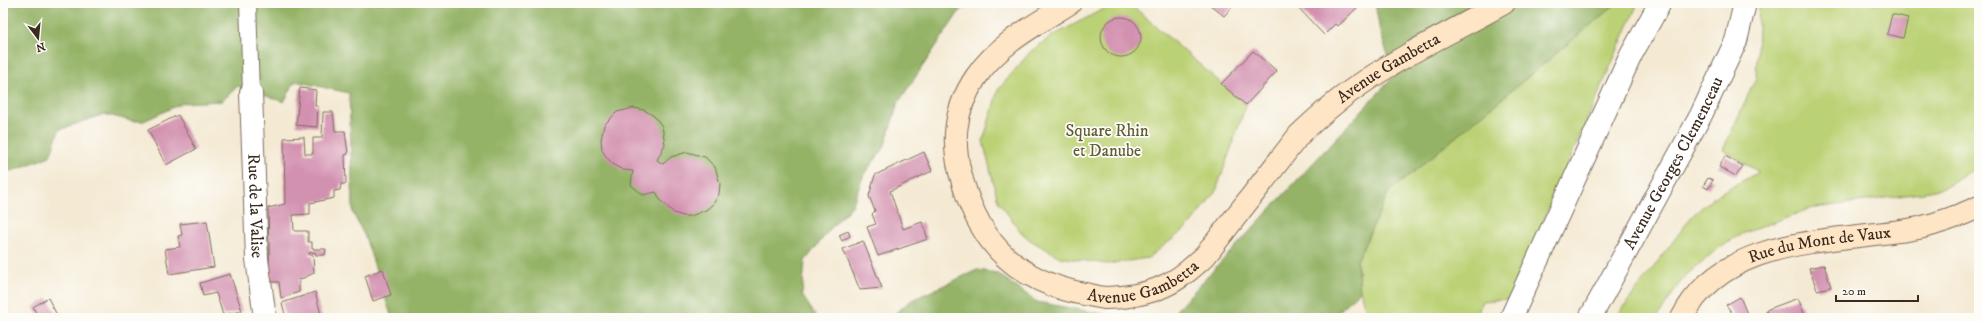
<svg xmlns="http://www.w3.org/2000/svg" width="1982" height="321" viewBox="0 0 1982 321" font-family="'IM FELL DW Pica',serif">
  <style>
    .green { fill: #bbd175; stroke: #7b7e4a }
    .forest { fill: #94b366; stroke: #686e42 }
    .building { fill: #d391b0 }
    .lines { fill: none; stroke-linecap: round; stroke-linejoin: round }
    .lane-casing { stroke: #7c6d5e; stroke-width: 18 }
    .street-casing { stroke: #7c6d5e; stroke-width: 24 }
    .secondary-casing { stroke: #7c6d5e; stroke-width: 24 }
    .lane { stroke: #fff; stroke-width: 16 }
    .street { stroke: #fff; stroke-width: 22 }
    .secondary { stroke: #fde5c5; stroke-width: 22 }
    .labels { text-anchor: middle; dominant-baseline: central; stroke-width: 3.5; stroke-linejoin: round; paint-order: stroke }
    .street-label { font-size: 17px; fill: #3b2a1e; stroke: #fdfcf7 }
    .park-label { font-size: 17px; fill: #615c38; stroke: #fdfcf7 }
  </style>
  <rect width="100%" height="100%" fill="#fdfcf7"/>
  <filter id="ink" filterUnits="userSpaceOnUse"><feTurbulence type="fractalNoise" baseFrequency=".025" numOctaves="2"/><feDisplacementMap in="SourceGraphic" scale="8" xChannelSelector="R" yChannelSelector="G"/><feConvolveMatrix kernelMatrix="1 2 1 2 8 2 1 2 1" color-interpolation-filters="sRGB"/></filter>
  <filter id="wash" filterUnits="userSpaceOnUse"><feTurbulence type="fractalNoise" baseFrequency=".012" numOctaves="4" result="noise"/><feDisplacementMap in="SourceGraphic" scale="16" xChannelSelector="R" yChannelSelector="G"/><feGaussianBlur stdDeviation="0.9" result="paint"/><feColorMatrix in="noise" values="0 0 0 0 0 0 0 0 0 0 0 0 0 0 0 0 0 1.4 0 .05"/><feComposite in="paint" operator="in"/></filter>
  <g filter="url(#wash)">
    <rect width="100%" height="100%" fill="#f4ead4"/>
    <!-- green -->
    <g class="green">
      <path d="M1115 3H1129L1246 105 1216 191 1189 226 1148 258 1107 264 1060 257 1030 240 1021 232 998 201 983 141 998 90 1030 52 1052 36Z"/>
      <path d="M1617 3H1638L1509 299 1482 301 1476 318H1370L1367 315 1360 291 1357 261 1388 193Z"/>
      <path d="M1759 3H1979V166L1944 188 1920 193 1809 209 1739 235 1716 250 1683 278 1657 318H1620L1617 316 1693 215 1718 194 1759 172 1723 150 1756 78Z"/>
    </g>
    <!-- forest -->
    <g class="forest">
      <path d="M3 3H979L961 9 898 103 884 148 864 174 852 206 830 229 805 261 802 295 817 318H392L365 237 353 213 349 93 295 81 284 102 238 86 222 101 182 103 144 121H132L104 114 59 130 50 156 12 171 3 169Z"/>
      <path d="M1375 3H1617L1388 193 1357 261 1360 291 1332 318H1169L1395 75 1380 32Z"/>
      <path d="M977 270 997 273 1037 302 1125 318H889L912 300Z"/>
    </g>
    <g id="blocks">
      <!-- building -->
      <g class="building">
        <path d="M1208 3H1236L1224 16Z"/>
        <path d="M1300 3H1362L1338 26 1335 24 1324 35 1297 6Z"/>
        <path d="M1892 14 1908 18 1903 38 1887 34Z"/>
        <circle cx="1121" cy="37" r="20"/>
        <path d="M1253 51 1277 71 1246 105 1221 84Z"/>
        <path d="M300 88 316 90 315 106H318L317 127 296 125Z"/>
        <path d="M634 108 644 110 654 116 662 126 665 144 657 160 663 164 671 157 687 152 705 157 715 167 720 184 719 194 714 203 706 210 691 216H683L674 213 661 201 656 192 643 195 631 185 633 171 623 170 614 165 607 158 602 150 601 140 604 125 617 112Z"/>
        <path d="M323 112H333L335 131H345L348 154 345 155 346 184H341L340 190 334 191V198L310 203V214L293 215 294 231H308V242H312V249H326L325 255H316L315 252 309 253V255H313L314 273 299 280V292L281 298 279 282H270L268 208 285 204 284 138 304 137 305 154H313V138H322Z"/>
        <path d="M178 115 196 149 166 165 148 130Z"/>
        <path d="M924 152 932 171 890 191 903 229 922 222 928 239 878 256 867 227 876 224 872 214 875 211 869 196 875 175Z"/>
        <path d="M1725 156 1743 166 1736 176 1719 167Z"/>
        <path d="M1708 178 1713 180 1708 189 1703 186Z"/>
        <path d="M207 221 214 267 169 274 165 249 180 247 178 236 182 235 180 224Z"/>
        <path d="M848 231 850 236 842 241 839 235Z"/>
        <path d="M863 241 882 288 860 290 843 249Z"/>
        <path d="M1824 265 1831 287 1817 290 1809 268Z"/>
        <path d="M383 269 391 295 373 301 365 276Z"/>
        <path d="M230 274 242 311 223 315 216 293 203 296 200 283Z"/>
        <path d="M315 292 322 318H286L282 303Z"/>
        <path d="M1740 297 1748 316 1745 318H1736L1726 305Z"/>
        <path d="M48 298 58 317 57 318H39L33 307Z"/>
        <path d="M1798 298 1805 316 1810 315 1811 318H1769L1766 310Z"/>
      </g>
    </g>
  </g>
  <g filter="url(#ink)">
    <use href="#blocks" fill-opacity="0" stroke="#7c6d5e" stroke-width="1"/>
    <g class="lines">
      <!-- lane casing -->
      <g class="lane-casing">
        <path id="lane" d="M248 3 251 93"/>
      </g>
      <!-- street casing -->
      <g class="street-casing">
        <g id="street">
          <path id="s1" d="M251 93 257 259 265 318"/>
          <path d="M1511 318 1631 55 1660 3"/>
          <path id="s2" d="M1590 318 1701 115 1736 41 1745 3"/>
        </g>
      </g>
      <!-- secondary casing -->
      <g class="secondary-casing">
        <g id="secondary">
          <path id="s3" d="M1070 3C1037 24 998 44 976 77 953 111 951 145 963 183 982 247 1019 281 1084 294 1091 295 1098 297 1105 298 1123 298 1148 294 1164 286 1180 279 1193 267 1205 256L1299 135C1318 117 1337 100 1358 86 1404 54 1455 30 1504 3"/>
          <path id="s4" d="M1682 318C1725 233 1839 243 1919 228 1940 223 1959 216 1979 207"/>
        </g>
      </g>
      <!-- lane -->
      <use href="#lane" class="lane"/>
      <!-- street -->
      <use href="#street" class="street"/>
      <!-- secondary -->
      <use href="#secondary" class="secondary"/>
    </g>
  </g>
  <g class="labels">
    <!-- street labels -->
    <g class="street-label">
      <text stroke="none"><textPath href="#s3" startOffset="804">Avenue Gambetta</textPath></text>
      <text stroke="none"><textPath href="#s2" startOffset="176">Avenue Georges Clemenceau</textPath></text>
      <text stroke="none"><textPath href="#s1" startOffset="113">Rue de la Valise</textPath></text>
      <text stroke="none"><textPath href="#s4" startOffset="164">Rue du Mont de Vaux</textPath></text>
      <text stroke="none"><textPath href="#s3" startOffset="468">Avenue Gambetta</textPath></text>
    </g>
    <!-- park labels -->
    <g class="park-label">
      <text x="1107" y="131">Square Rhin<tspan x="1107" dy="20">et Danube</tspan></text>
    </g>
  </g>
  <!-- margin -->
  <rect width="1982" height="321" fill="none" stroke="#fdfcf7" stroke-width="16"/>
  <!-- north arrow -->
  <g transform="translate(38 38) rotate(164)" stroke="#fdfcf7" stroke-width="3" paint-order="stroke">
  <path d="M0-3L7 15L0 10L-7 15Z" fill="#3b2a1e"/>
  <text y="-6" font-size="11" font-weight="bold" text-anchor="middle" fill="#3b2a1e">N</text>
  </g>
  <!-- scale -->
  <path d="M1836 295v6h82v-6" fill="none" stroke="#3b2a1e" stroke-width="2"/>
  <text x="1842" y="295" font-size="12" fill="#3b2a1e" stroke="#fdfcf7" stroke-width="3" paint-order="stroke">20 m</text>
</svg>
